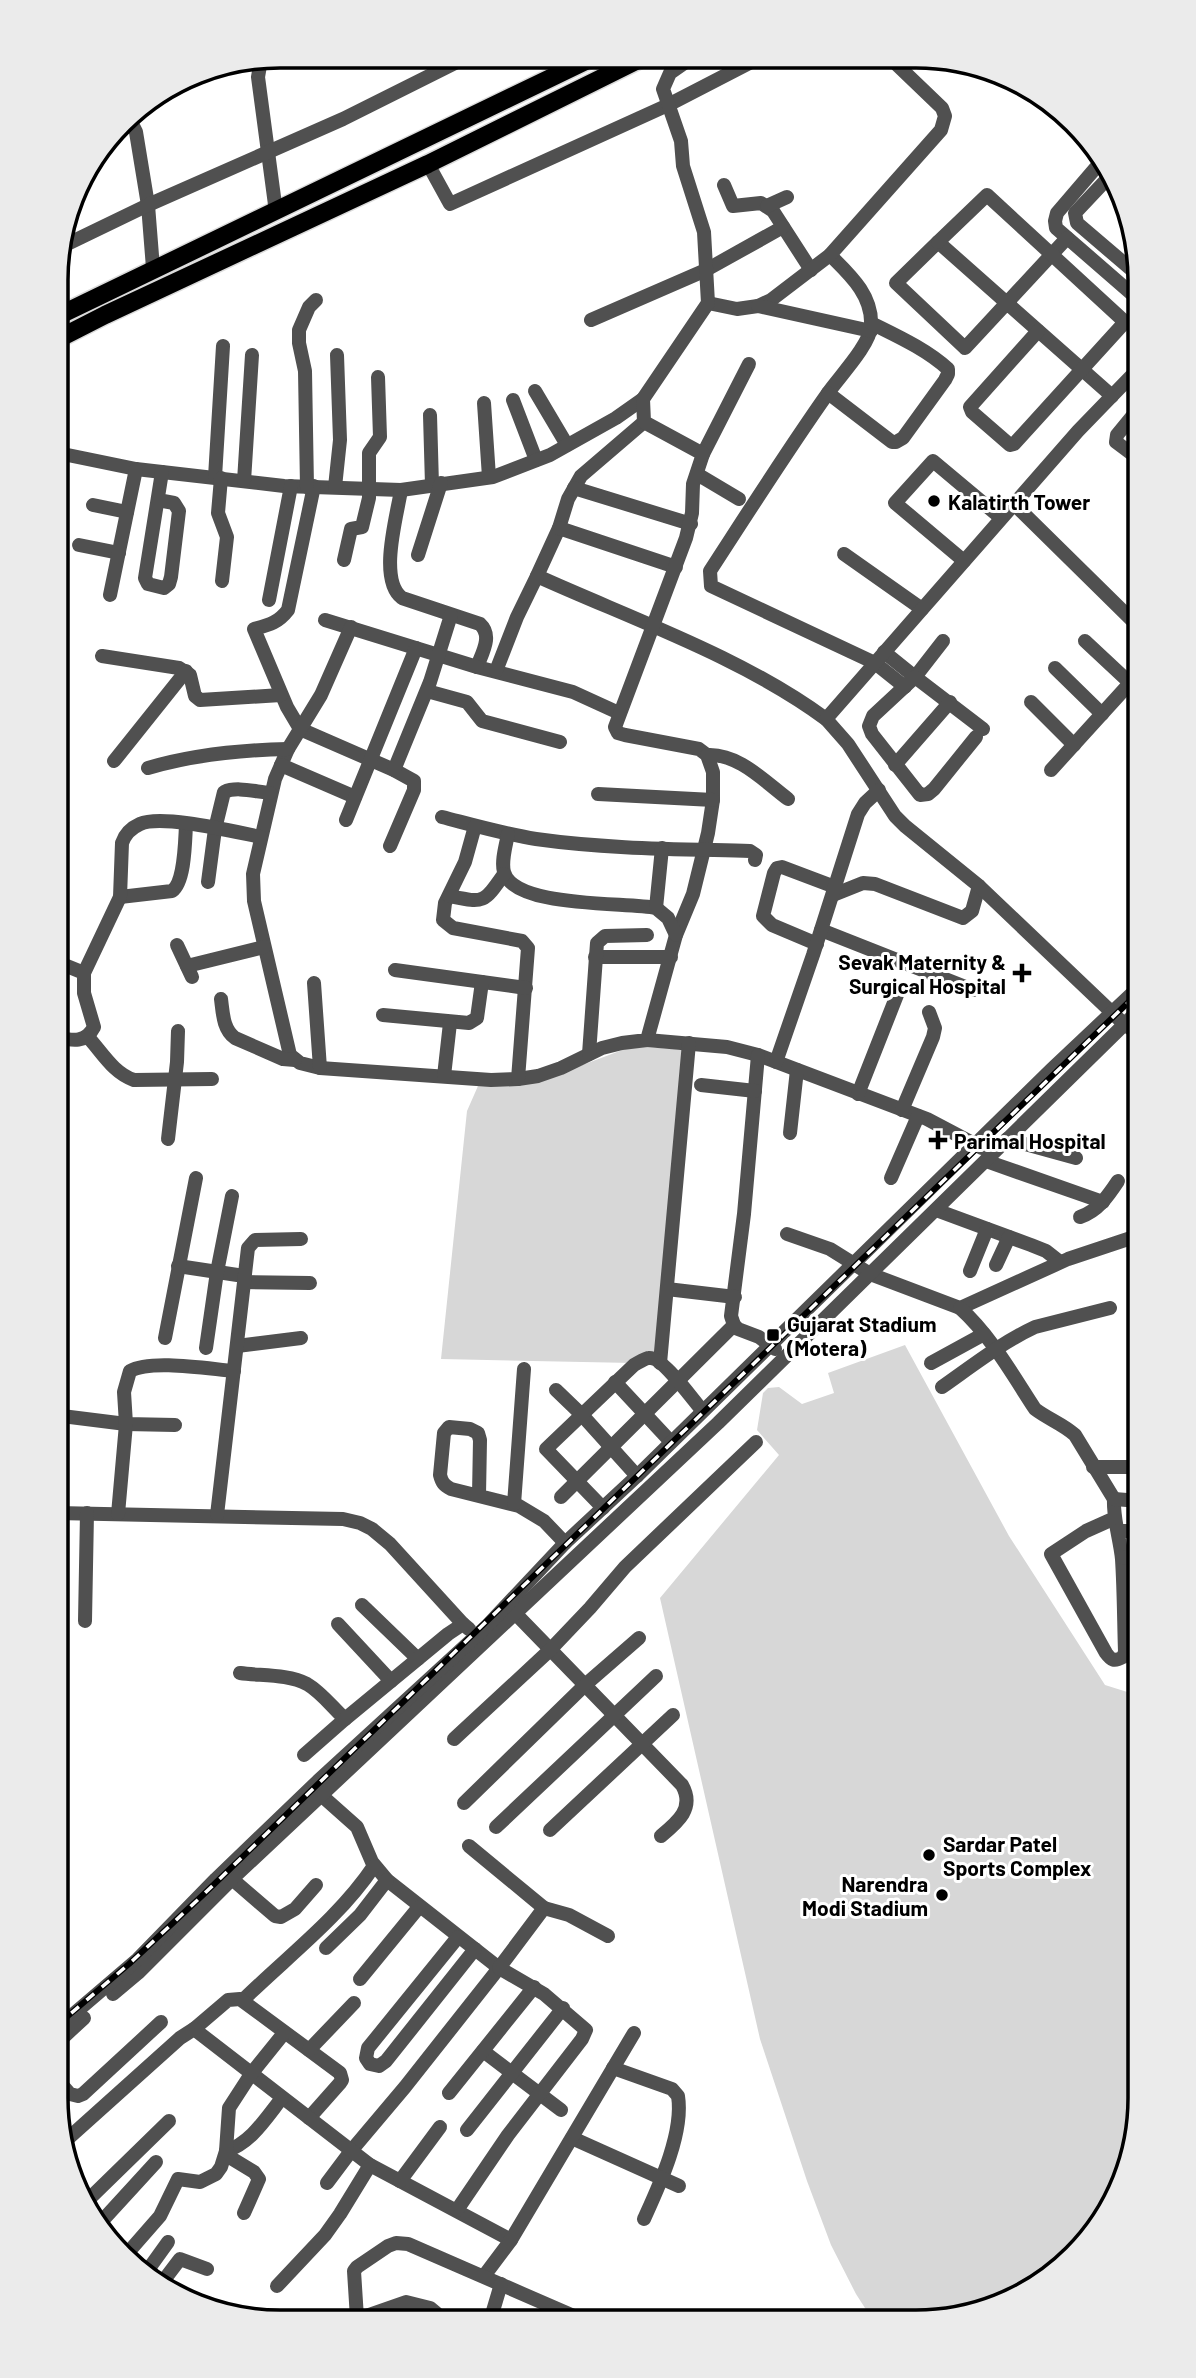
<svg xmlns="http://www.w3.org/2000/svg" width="1196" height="2378" viewBox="0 0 1196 2378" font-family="Barlow,sans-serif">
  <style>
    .green { fill: #d7d7d7 }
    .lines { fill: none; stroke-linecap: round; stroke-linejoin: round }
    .major-casing { stroke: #dbdbdb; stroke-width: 21 }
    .minor { stroke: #505050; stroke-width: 14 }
    .major { stroke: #000; stroke-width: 18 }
    .rail-casing { stroke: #000; stroke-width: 6 }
    .rail { stroke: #fff; stroke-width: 3.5; stroke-dasharray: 10; stroke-linecap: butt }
    .poi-dot { fill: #000; stroke: #fff; stroke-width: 2.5 }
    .labels { text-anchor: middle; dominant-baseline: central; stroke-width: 6; stroke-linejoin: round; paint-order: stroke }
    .poi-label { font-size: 21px; font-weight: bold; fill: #000; stroke: #fff; text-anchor: start }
    .rim { fill: none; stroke: #000; stroke-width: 3.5 }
  </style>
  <rect width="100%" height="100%" fill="#fff"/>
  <!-- green -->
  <g class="green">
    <path d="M633 1046 687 1050 664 1356 633 1363 441 1359 467 1111 478 1086 537 1082Z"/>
    <path d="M905 1345 1009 1536 1105 1685 1140 1696 1139 2113 1123 2183 1093 2235 1041 2284 988 2310 916 2322H874L856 2294 831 2245 807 2181 760 2039 660 1598 779 1455 757 1430 763 1393 768 1388 779 1387 802 1404 834 1393 828 1373Z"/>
  </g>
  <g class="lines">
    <!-- major casing -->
    <g class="major-casing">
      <g id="major">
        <path d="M58 316 592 58"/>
        <path d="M58 339 105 315 428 164 642 58"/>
      </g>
    </g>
    <!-- minor -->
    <g class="minor">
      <path d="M261 60 258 77 276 212"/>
      <path d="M124 122 132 124 136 132 148 205 153 268"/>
      <path d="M428 164 450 204 668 105 757 59"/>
      <path d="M1099 164 1057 213 1055 221 1056 228 1140 301"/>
      <path d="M1108 178 1075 213 1077 223 1139 276"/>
      <path d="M724 185 733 206 761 203 773 211 811 270"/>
      <path d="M767 206 787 197"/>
      <path d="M1067 238 965 348 896 283 938 242 1112 396"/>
      <path d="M938 242 987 195 1125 322 1014 444 1010 445 972 412 970 407 1038 331"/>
      <path d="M59 248 148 205 343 119 467 57"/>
      <path d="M830 255C849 274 873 295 871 326 870 345 839 377 828 393 787 451 749 511 710 571L711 586 875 663 905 687"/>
      <path d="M708 303 737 309 758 306 771 300 830 255 941 130 945 116 942 108 892 60"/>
      <path d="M758 306 871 331"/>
      <path d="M591 320 706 270 783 227"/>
      <path d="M535 391 567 445"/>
      <path d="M828 393 892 442H896L903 438 945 380 948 374V369C926 349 897 336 871 323"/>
      <path d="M513 400 536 460"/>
      <path d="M484 403 489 477"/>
      <path d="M430 415 432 485"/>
      <path d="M644 422 581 476 568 499 559 528 537 576C632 619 742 657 826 719"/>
      <path d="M58 453 136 469 284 486 401 490 493 477 550 455 616 418 643 399"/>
      <path d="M703 454 749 364"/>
      <path d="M1140 460 1116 442 1117 435 1140 407"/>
      <path d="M697 474 739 499"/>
      <path d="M215 477 223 346"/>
      <path d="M221 478 218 513 227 537 222 581"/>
      <path d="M244 481 252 355"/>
      <path d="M314 486 288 610C278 623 269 625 254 629L287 707 300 729 394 770 414 781V790L390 846"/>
      <path d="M307 487 305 371 299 343V330L309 307 316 300"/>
      <path d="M335 487 340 440 337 355"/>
      <path d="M574 488 691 524"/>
      <path d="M401 490C397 516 378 580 402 598L480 624C493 636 482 653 477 667L573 692 619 713"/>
      <path d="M158 500 174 503 179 511 171 577 169 584 164 588 148 584 145 578 162 472"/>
      <path d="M1014 504 1140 628"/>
      <path d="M93 505 127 512"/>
      <path d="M559 528 676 567"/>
      <path d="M79 545 119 553"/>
      <path d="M844 554 922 609"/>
      <path d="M418 555 441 483"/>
      <path d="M344 560 351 529 362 527 369 498V453L380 437 378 377"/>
      <path d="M964 561 895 503 933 461 1001 518"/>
      <path d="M110 595 136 469"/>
      <path d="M269 600 291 486"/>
      <path d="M325 620 477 667"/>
      <path d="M351 627 321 695 288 749 275 779 253 874 254 901 290 1055 300 1063 320 1068 491 1080 518 1079 538 1076 561 1068 602 1048 622 1043 647 1040 676 935 693 894 708 833 713 800V772L707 755 699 749 625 735 618 733 615 727 686 538 692 513 693 484 703 454 644 422 643 399 708 303 704 232 683 166 681 141 663 89 670 73 690 59"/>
      <path d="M1085 641 1130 683"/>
      <path d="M884 652 915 677 943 641"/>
      <path d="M102 656 179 668 190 675 195 696 200 700 281 695"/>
      <path d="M1055 668 1102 714"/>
      <path d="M496 671 517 617 537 576"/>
      <path d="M427 691 467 702 482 721 560 742"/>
      <path d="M1031 702 1074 745"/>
      <path d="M976 737 934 789 928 794 920 795 872 734 869 726 873 716 915 677 983 729"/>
      <path d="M707 755C738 753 764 781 788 799"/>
      <path d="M114 761 186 671"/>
      <path d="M281 765 355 797"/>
      <path d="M895 765 950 702"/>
      <path d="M148 768C192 755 242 750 288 749"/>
      <path d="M394 770 430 682 451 615"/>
      <path d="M1051 770 1140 672"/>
      <path d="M598 794 713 800"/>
      <path d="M442 817C473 825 504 834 536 839 607 849 679 849 750 851L756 855 755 860"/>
      <path d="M346 820 416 648"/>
      <path d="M475 826 465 862 445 903 443 920 453 928 522 941 528 948 518 1079"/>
      <path d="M508 834C506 845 501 861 504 872 514 908 625 902 656 908L668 918 676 935"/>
      <path d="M208 882 215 829 224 792C237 786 256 792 270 793"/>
      <path d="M833 895 863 883 875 884 963 918 972 911 979 886"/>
      <path d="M449 896C484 903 483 904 504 874"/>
      <path d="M120 897 172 891C185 882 185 841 186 825"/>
      <path d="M656 908 662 848"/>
      <path d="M821 930 973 990"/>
      <path d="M817 944 772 925 763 916 774 873 777 868 782 867 835 887"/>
      <path d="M177 945 192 977"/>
      <path d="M595 957H671"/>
      <path d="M57 962 84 973"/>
      <path d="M187 966 264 947"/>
      <path d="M395 970 526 988"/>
      <path d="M314 983 320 1068"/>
      <path d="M221 999C223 1014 223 1029 235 1038L283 1059 295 1060"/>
      <path d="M383 1015 469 1023 477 1018 482 982"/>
      <path d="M1140 1035 1124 1024 979 886 905 826 895 816 848 744 826 719 1078 431 1140 367"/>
      <path d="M87 1036C102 1052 113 1073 134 1080L212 1079"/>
      <path d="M57 1037C73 1041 86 1043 94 1027L84 993V973L120 897 122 843C125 834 131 828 140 824 162 814 235 832 261 837"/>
      <path d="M647 1040 727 1047 758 1055 927 1119 982 1148"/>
      <path d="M589 1054 597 943 605 936 647 935"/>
      <path d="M758 1055 744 1214 731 1316 734 1325 738 1329 759 1337 775 1349"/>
      <path d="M776 1062 813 955 858 814 865 803 879 790"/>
      <path d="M444 1076 450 1023"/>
      <path d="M701 1085 755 1091"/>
      <path d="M858 1094 897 995"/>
      <path d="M902 1110 933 1037 935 1028 929 1012"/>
      <path d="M790 1133 797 1070"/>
      <path d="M168 1139 177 1062 178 1031"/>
      <path d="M1007 1139 1076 1158"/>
      <path d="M986 1161 1103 1202"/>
      <path d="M891 1178 918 1116"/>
      <path d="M936 1210 1031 1245 1046 1251 1060 1262"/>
      <path d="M1080 1217C1098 1211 1108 1196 1118 1181"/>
      <path d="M787 1234 830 1249 870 1274 960 1308 1068 1259 1140 1235"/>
      <path d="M996 1265 1009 1237"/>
      <path d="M178 1266 244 1276"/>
      <path d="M970 1271 987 1229"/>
      <path d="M244 1282 310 1283"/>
      <path d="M667 1289 735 1297"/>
      <path d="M960 1308C991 1336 1012 1374 1035 1409 1048 1419 1063 1424 1075 1435L1114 1499C1113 1519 1120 1539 1122 1559 1124 1590 1124 1621 1125 1652L1123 1657C1114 1662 1111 1660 1106 1653L1051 1554 1086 1531 1115 1518"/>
      <path d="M165 1338 196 1178"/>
      <path d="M237 1346 301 1338"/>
      <path d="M206 1348 217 1272 232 1196"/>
      <path d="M660 1363 689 1043"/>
      <path d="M931 1363 984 1334"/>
      <path d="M615 1382 671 1442"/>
      <path d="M942 1387C972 1366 1001 1343 1035 1327L1110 1308"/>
      <path d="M556 1390 582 1415 637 1476"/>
      <path d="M57 1419 62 1416 126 1424 175 1425"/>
      <path d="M1093 1467H1140"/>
      <path d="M479 1495 480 1440 478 1433 470 1429 449 1427 444 1433 440 1475C442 1483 444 1485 451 1489L519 1506 544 1521 565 1543"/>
      <path d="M561 1497 734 1325"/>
      <path d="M1114 1499 1140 1501"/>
      <path d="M514 1504 524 1369"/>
      <path d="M603 1508 546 1449 634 1365C638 1363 645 1358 649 1358 662 1356 693 1400 702 1410"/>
      <path d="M57 1513 343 1519 360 1523 372 1529 390 1544 463 1624"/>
      <path d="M118 1514 126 1424 124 1392 130 1371C151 1359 209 1369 234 1371"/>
      <path d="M217 1515 248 1248 255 1240 301 1239"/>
      <path d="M1118 1531H1140"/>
      <path d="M1122 1557 1140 1558"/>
      <path d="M362 1605 418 1659"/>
      <path d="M509 1607 682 1785C695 1808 678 1822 661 1836"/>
      <path d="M85 1621 87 1513"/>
      <path d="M338 1624 391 1681"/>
      <path d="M240 1673C260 1676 288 1674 307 1684 321 1692 333 1708 345 1719L304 1755"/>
      <path d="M345 1719 448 1634 463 1624 469 1629"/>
      <path d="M454 1739 550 1650 590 1608 625 1567 756 1442"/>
      <path d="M321 1795 357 1827 372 1862 387 1880 499 1968 405 2087 351 2151 327 2183"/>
      <path d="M464 1803 585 1685 639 1638"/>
      <path d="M496 1827 656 1676"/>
      <path d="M550 1830 673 1715"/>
      <path d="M232 1879 275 1916 281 1917 295 1909 316 1885"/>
      <path d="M544 1908 569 1915 608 1936"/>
      <path d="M458 1937 368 2048 366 2058 370 2064 379 2066 386 2061 475 1949"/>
      <path d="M326 1948 360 1915 387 1880"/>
      <path d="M360 1979 419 1907"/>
      <path d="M113 1994 138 1973 232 1879 718 1423 1140 1009"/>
      <path d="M243 2000C288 1956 339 1918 374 1866"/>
      <path d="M56 2029 138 1959 216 1879 318 1781 486 1627 565 1543 637 1476 1052 1069 1140 986"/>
      <path d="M194 2029 228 2000 240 1999 340 2073 342 2080 340 2083 309 2118"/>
      <path d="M56 2044 84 2018"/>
      <path d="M309 2050 354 2003"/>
      <path d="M483 2051 561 2110"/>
      <path d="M613 2068 672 2089 678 2096C684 2133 659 2186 644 2219"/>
      <path d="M56 2078 70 2094 78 2096 83 2094 161 2022"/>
      <path d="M449 2093 534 1987"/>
      <path d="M467 2130 563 2008"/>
      <path d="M572 2138 679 2186"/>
      <path d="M63 2143 180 2038 194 2029 370 2165 511 2240"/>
      <path d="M226 2151C251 2143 266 2118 282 2098"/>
      <path d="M226 2155 254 2172 259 2179 244 2213"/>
      <path d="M400 2181 440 2127"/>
      <path d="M88 2200 169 2121"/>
      <path d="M457 2210 508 2135 582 2039 586 2030 544 1994 499 1968 544 1908 469 1846"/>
      <path d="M102 2221 156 2162"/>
      <path d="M125 2256 160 2216 178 2179 200 2182 216 2174 221 2167 226 2151 229 2108 251 2074 284 2033"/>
      <path d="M145 2274 168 2242"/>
      <path d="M484 2276 511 2240 634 2033"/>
      <path d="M161 2284 180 2259 207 2269"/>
      <path d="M277 2286 325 2235 340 2214 370 2165"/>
      <path d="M357 2318 354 2271 357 2267 388 2246 396 2243 408 2244 585 2321"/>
      <path d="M311 2320 363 2317 406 2302 430 2308 436 2313 435 2321"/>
      <path d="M490 2321 501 2284"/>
    </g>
    <!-- major -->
    <use href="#major" class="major"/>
    <!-- rail casing -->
    <g class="rail-casing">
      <path id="rail" d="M56 2026 129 1964 205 1893 1140 991"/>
    </g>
    <!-- rail -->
    <use href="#rail" class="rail"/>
  </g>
  <!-- markers -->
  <g class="poi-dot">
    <circle cx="934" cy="501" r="7"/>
    <path d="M1018.5 962.5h7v7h7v7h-7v7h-7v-7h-7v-7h7z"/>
    <path d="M934.5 1129.5h7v7h7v7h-7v7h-7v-7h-7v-7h7z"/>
    <rect x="766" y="1328" width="14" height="14" rx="3.5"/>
    <circle cx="929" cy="1855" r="7"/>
    <circle cx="942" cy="1895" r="7"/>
  </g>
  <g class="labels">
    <!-- poi labels -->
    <g class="poi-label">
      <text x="948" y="501">Kalatirth Tower</text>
      <text x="1006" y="961" text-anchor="end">Sevak Maternity &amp;<tspan x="1006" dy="24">Surgical Hospital</tspan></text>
      <text x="954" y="1140">Parimal Hospital</text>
      <text x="787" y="1323">Gujarat Stadium<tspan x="787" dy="24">(Motera)</tspan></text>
      <text x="943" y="1843">Sardar Patel<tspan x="943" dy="24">Sports Complex</tspan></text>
      <text x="928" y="1883" text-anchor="end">Narendra<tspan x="928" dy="24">Modi Stadium</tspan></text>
    </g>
  </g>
  <!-- crop -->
  <path d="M0 0H1196V2378H0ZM280 68H916A212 212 0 0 1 1128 280V2098A212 212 0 0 1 916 2310H280A212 212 0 0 1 68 2098V280A212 212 0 0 1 280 68Z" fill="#ebebeb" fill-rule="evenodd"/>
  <path class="rim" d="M280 68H916A212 212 0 0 1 1128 280V2098A212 212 0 0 1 916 2310H280A212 212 0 0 1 68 2098V280A212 212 0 0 1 280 68Z"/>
</svg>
